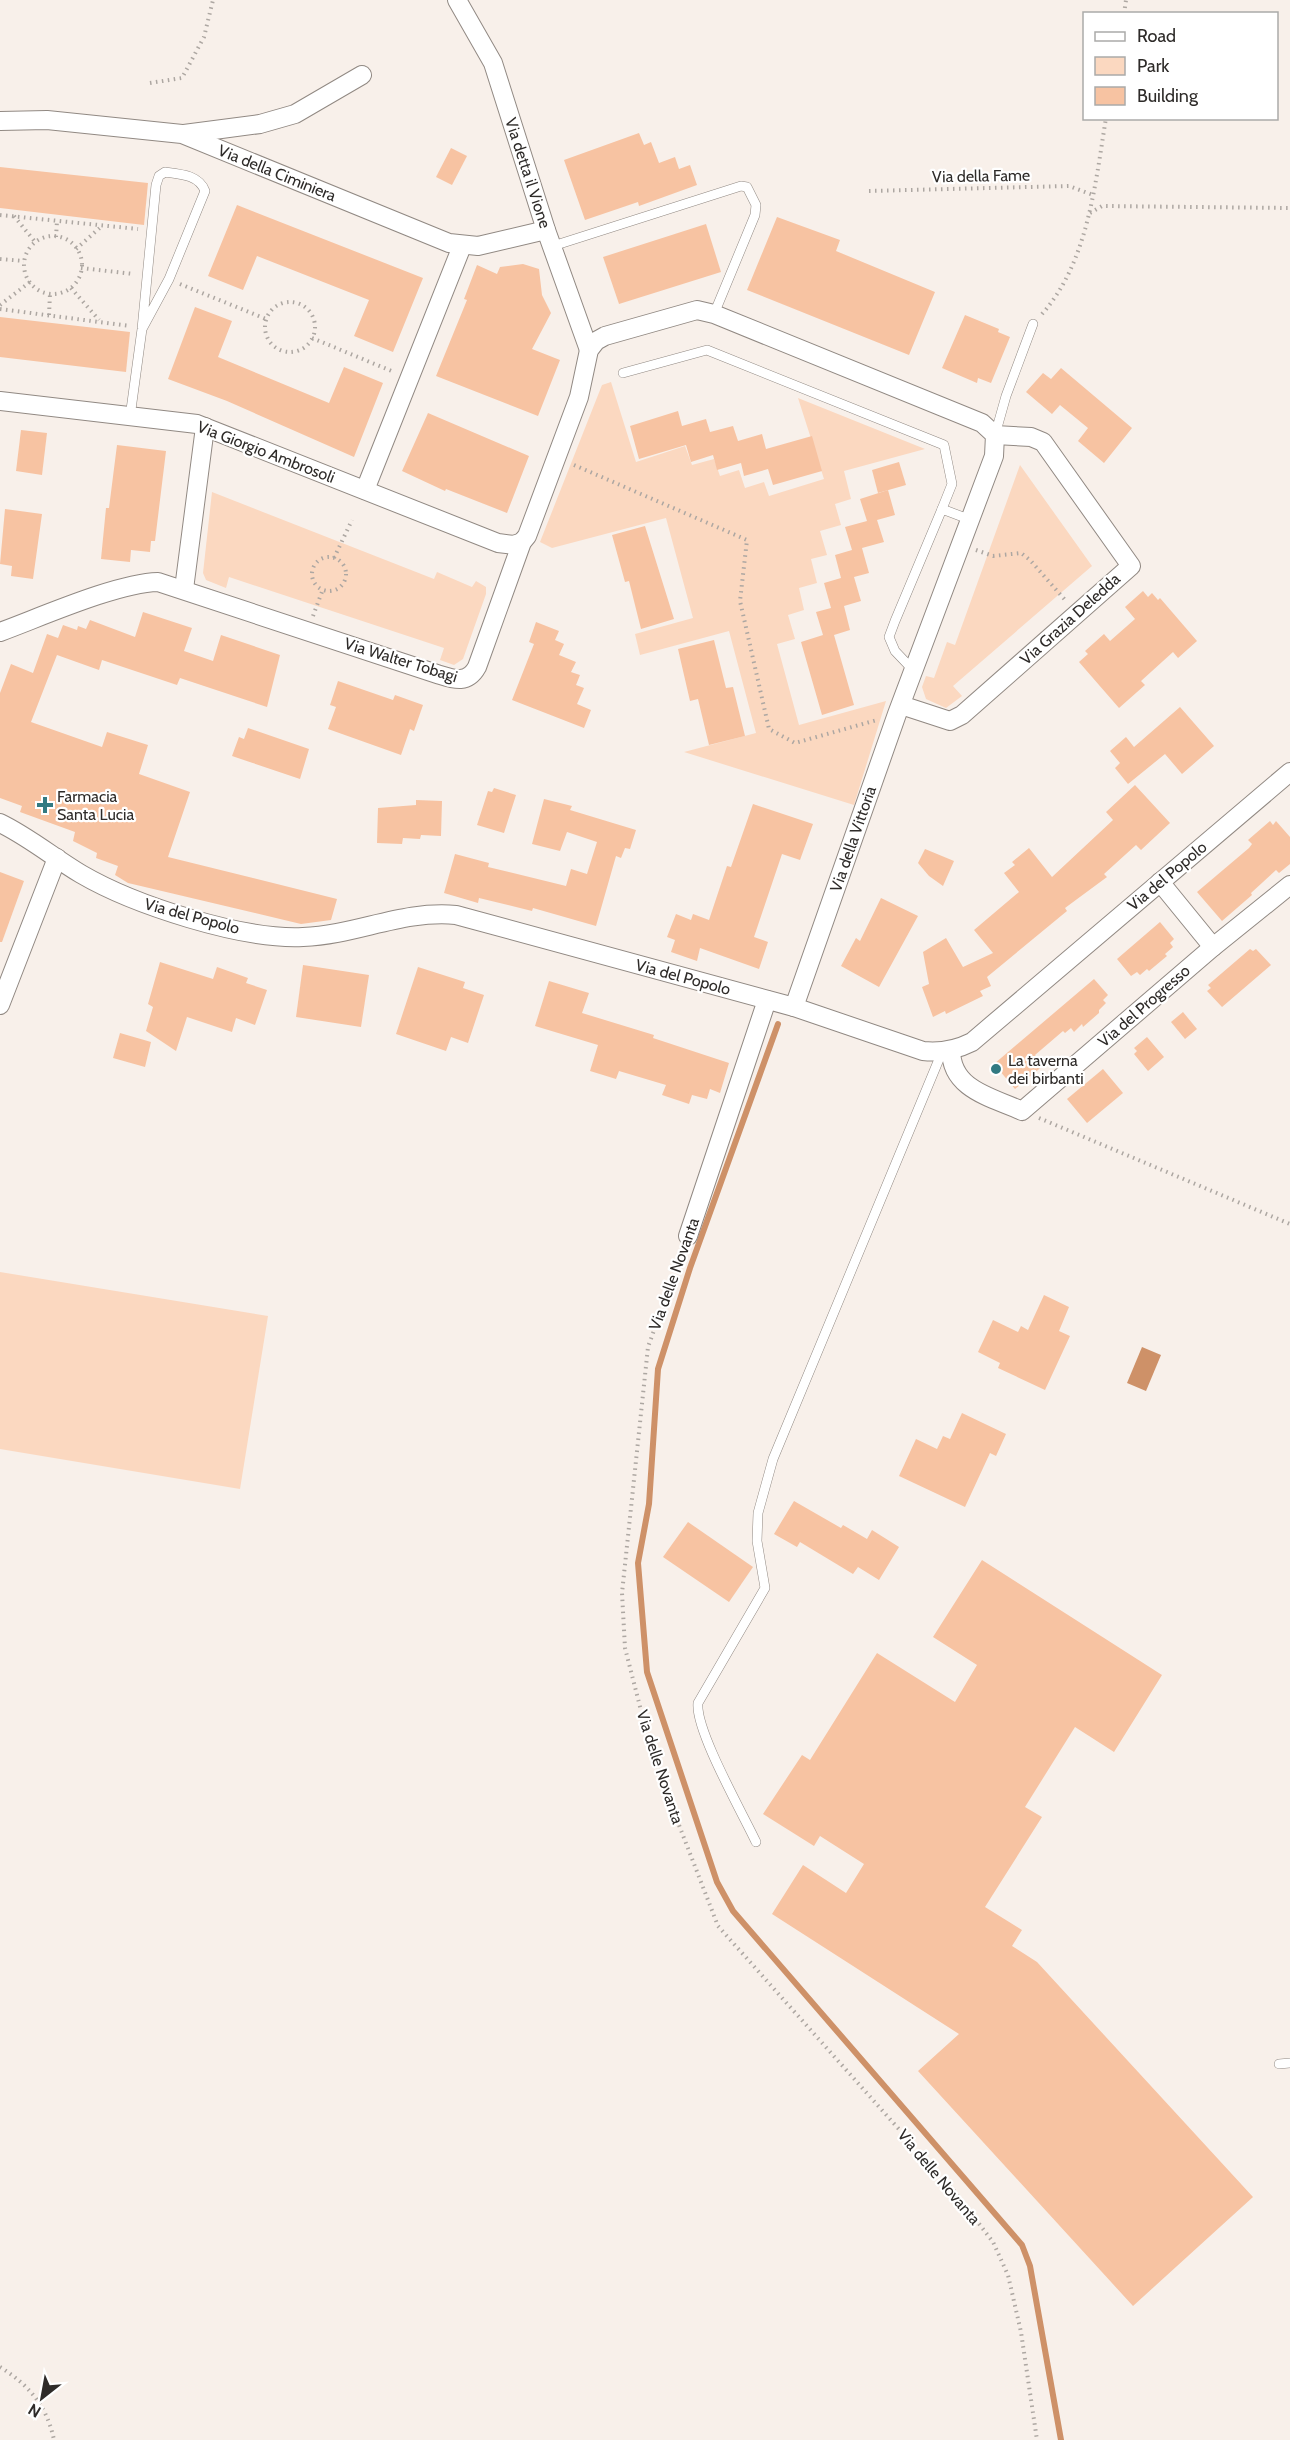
<svg xmlns="http://www.w3.org/2000/svg" width="1290" height="2440" viewBox="0 0 1290 2440" font-family="Cabin,sans-serif">
  <style>
    .green { fill: #fbd8c0 }
    .water { fill: #ce9168 }
    .lines { fill: none; stroke-linecap: round; stroke-linejoin: round }
    .stream { stroke: #ce9168; stroke-width: 6 }
    .building { fill: #f7c3a2 }
    .lane-casing { stroke: #918983; stroke-width: 10 }
    .street-casing { stroke: #918983; stroke-width: 20 }
    .path { stroke: #ada7a2; stroke-width: 4; stroke-dasharray: 1.5 4.5; stroke-linecap: butt }
    .lane { stroke: #fff; stroke-width: 9 }
    .street { stroke: #fff; stroke-width: 18 }
    .poi-dot { fill: #327a82; stroke: #fff; stroke-width: 2 }
    .labels { text-anchor: middle; dominant-baseline: central; stroke-width: 4.5; stroke-linejoin: round; paint-order: stroke }
    .street-label { font-size: 16px; fill: #2e2b29; stroke: #fff }
    .poi-label { font-size: 16px; fill: #2e2b29; stroke: #fff; text-anchor: start }
  </style>
  <rect width="100%" height="100%" fill="#f8f0ea"/>
  <!-- green -->
  <g class="green">
    <path d="M611 382 636 462 685 446 692 465 714 459 720 476 739 470 745 488 764 482 769 496 824 479 798 398 925 449 844 471 851 499 835 504 841 525 820 531 827 555 811 559 817 583 799 588 804 610 788 615 795 639 777 644 799 725 886 701 854 805 684 752 756 733 729 631 640 655 635 634 693 618 666 518 552 548 540 542 602 385Z"/>
    <path d="M1020 465 1092 566 953 686 962 696 946 708 926 699 922 687 926 676 934 678 947 642 955 645Z"/>
    <path d="M212 492 434 579 437 572 472 587 476 581 486 587V594L463 659 454 665 440 660 444 648 229 577 226 588 206 580 203 573Z"/>
    <path d="M0 1272 268 1316 240 1489 0 1449Z"/>
  </g>
  <!-- water -->
  <path class="water" d="M1142 1347 1161 1355 1146 1391 1127 1383Z"/>
  <g class="lines">
    <!-- stream -->
    <path class="stream" d="M778 1024 690 1268 658 1369 649 1504 638 1563 647 1672 717 1882 733 1911 1022 2245 1030 2266 1061 2440"/>
  </g>
  <!-- building -->
  <g class="building">
    <path d="M639 133 644 145 651 142 659 163 675 157 679 169 690 165 697 185 639 206 638 202 585 220 564 160Z"/>
    <path d="M451 148 467 156 452 185 436 177Z"/>
    <path d="M0 167 148 183 144 225 0 208Z"/>
    <path d="M237 205 423 278 393 352 354 336 369 300 257 256 243 290 208 276Z"/>
    <path d="M777 217 840 240 836 251 935 292 909 355 747 290Z"/>
    <path d="M706 224 721 272 619 304 603 257Z"/>
    <path d="M523 264 539 269 542 295 551 313 532 349 560 360 538 416 436 376 467 300 464 299 477 265 497 274 500 267Z"/>
    <path d="M195 307 232 321 218 357 329 403 344 367 383 383 354 457 227 401 168 379Z"/>
    <path d="M965 315 999 329 998 332 1010 337 991 383 978 378 977 383 942 368Z"/>
    <path d="M0 317 130 332 126 372 0 357Z"/>
    <path d="M1061 368 1132 428 1104 463 1078 441 1088 428 1060 405 1052 414 1026 392 1043 373 1051 379Z"/>
    <path d="M678 411 682 426 706 419 710 432 733 426 738 441 762 434 766 449 812 436 822 471 773 485 768 469 744 476 741 463 717 470 713 455 691 462 686 445 639 459 630 426Z"/>
    <path d="M428 413 529 456 507 513 446 489 445 491 402 471Z"/>
    <path d="M21 430 47 433 42 475 16 471Z"/>
    <path d="M117 445 166 451 155 541H151L150 552 131 550 130 562 101 559 106 508H109Z"/>
    <path d="M899 462 906 485 878 493 872 470Z"/>
    <path d="M888 490 895 515 877 520 884 542 862 548 869 573 854 577 861 601 844 606 850 630 834 635 854 705 822 715 801 642 823 635 816 612 831 608 824 583 841 578 835 555 852 550 845 527 867 521 860 499Z"/>
    <path d="M5 509 42 514 33 579 11 576 12 566 0 564Z"/>
    <path d="M645 526 674 619 641 629 629 581 625 582 612 535Z"/>
    <path d="M1143 591 1148 597 1152 593 1158 600 1160 598 1197 641 1178 658 1173 652 1141 681 1145 685 1119 708 1079 662 1088 654 1085 651 1104 634 1110 641 1135 619 1125 607Z"/>
    <path d="M143 612 192 628 184 651 213 661 221 635 280 655 267 707 180 678 177 685 102 660 99 670 57 655 31 722 102 747 107 732 148 745 139 774 190 792 168 857 337 899 331 920 301 924 128 883 115 875 118 866 96 858 97 853 73 841 75 832 20 812 22 806 0 798V693L11 664 33 673 47 634 58 638 63 625 77 630 78 626 86 629 90 620 135 637Z"/>
    <path d="M536 622 559 631 555 640 564 644 559 655 576 662 571 672 580 675 576 685 584 688 577 704 591 710 584 728 512 700 534 644 529 642Z"/>
    <path d="M714 640 726 688 733 687 745 736 709 745 698 699 690 701 678 649Z"/>
    <path d="M338 681 393 700 395 695 423 705 414 731 410 729 401 755 328 729 336 707 330 705Z"/>
    <path d="M1180 707 1214 746 1182 774 1165 754 1128 784 1115 768 1120 763 1110 751 1126 737 1134 747Z"/>
    <path d="M248 728 309 749 300 779 232 756 239 737 244 739Z"/>
    <path d="M1135 785 1170 823 1141 850 1136 845 1104 874 1107 877 1065 908 1067 911 987 977 991 986 980 991 983 996 946 1014 945 1011 933 1017 922 987 929 984 923 952 946 938 963 967 993 953 974 930 1019 892 1004 873 1015 865 1012 862 1029 848 1052 877 1113 820 1106 812Z"/>
    <path d="M494 788 516 795 504 833 477 825 488 791 492 792Z"/>
    <path d="M544 799 572 806 570 810 636 830 630 849 625 848 621 858 616 856 596 926 533 908 532 911 479 898 478 903 444 893 455 854 489 863 488 867 566 886 571 869 587 874 597 842 567 832 560 851 532 844Z"/>
    <path d="M416 800 442 801 441 836 421 835 420 839 403 838 402 844 377 843 378 808 416 805Z"/>
    <path d="M753 804 813 824 800 860 782 854 754 937 768 942 759 969 700 948 697 961 671 952 675 940 667 937 676 914 691 920 693 914 709 920 727 866 731 867Z"/>
    <path d="M1270 821 1273 825 1276 821 1290 837V864L1279 873 1276 870 1251 893 1252 895 1222 921 1197 892 1249 848 1252 844 1248 840Z"/>
    <path d="M925 849 954 861 943 886 929 876 918 863Z"/>
    <path d="M0 872 24 881 2 942H0Z"/>
    <path d="M881 898 918 916 879 987 841 966 856 938 860 941Z"/>
    <path d="M1160 922 1174 939 1170 943 1173 947 1165 954 1167 956 1149 971 1147 969 1140 975 1137 972 1131 976 1117 959Z"/>
    <path d="M1250 949 1253 951 1256 949 1271 965 1222 1007 1207 991 1211 988 1208 985Z"/>
    <path d="M160 962 213 979 217 967 248 978 246 983 267 990 255 1025 236 1018 232 1032 187 1017 176 1051 146 1031 153 1007 148 1004Z"/>
    <path d="M303 965 369 975 361 1027 296 1017Z"/>
    <path d="M418 967 465 982 463 988 484 995 468 1043 451 1037 446 1051 396 1034Z"/>
    <path d="M1094 979 1108 995 1103 1000 1106 1003 1099 1010V1013L1083 1027 1082 1024 1074 1032 1071 1028 1065 1033 1063 1031 1035 1055 1044 1065 1015 1089 994 1064Z"/>
    <path d="M549 981 589 993 582 1013 654 1035 653 1038 729 1063 720 1093 710 1089 707 1099 692 1095 689 1104 662 1095 666 1085 619 1071 616 1079 590 1071 598 1045 535 1026Z"/>
    <path d="M1183 1012 1197 1029 1185 1039 1171 1022Z"/>
    <path d="M120 1033 151 1042 145 1067 113 1058Z"/>
    <path d="M1147 1037 1164 1057 1148 1071 1134 1054 1137 1051 1134 1048Z"/>
    <path d="M1103 1069 1123 1093 1087 1123 1067 1099Z"/>
    <path d="M1044 1295 1069 1307 1059 1331 1070 1336 1045 1390 998 1368 1000 1363 978 1352 993 1320 1018 1332 1021 1326 1028 1330Z"/>
    <path d="M962 1413 1006 1434 996 1456 990 1453 965 1507 899 1476 916 1439 937 1449 943 1436 950 1439Z"/>
    <path d="M794 1501 841 1528 843 1525 867 1539 872 1530 899 1547 879 1580 858 1567 853 1574 800 1542 797 1547 774 1534Z"/>
    <path d="M688 1522 753 1567 729 1602 663 1557Z"/>
    <path d="M982 1560 1162 1675 1114 1752 1075 1727 1025 1807 1042 1817 985 1907 1022 1930 1012 1946 1037 1962 1253 2197 1133 2306 918 2071 959 2034 772 1914 803 1865 846 1893 864 1864 820 1836 814 1846 763 1814 802 1755 810 1760 877 1653 955 1702 977 1665 933 1637Z"/>
  </g>
  <g class="lines">
    <!-- lane casing -->
    <g class="lane-casing">
      <g id="lane">
        <path d="M553 246 741 186 747 187 756 205 755 215 714 314"/>
        <path d="M623 373 707 350 944 445 952 484 942 509"/>
        <path d="M130 417 142 329 156 185 159 176 165 172C181 174 199 175 205 191L169 279 142 329"/>
        <path d="M995 435 1006 396 1033 324"/>
        <path d="M914 671 895 651 889 637 895 621 942 509 971 520"/>
        <path d="M756 1842C743 1814 695 1730 698 1703L765 1588 757 1541 758 1513 773 1459 942 1052"/>
        <path d="M1279 2064 1290 2063"/>
      </g>
    </g>
    <!-- street casing -->
    <g class="street-casing">
      <g id="street">
        <path d="M457 0 493 63 546 230 589 350"/>
        <path d="M0 121 47 120 182 134 449 243 478 246 546 230"/>
        <path d="M184 134 260 124 295 114 362 75"/>
        <path d="M0 401 197 424 498 543 514 545 522 542"/>
        <path d="M365 490 462 246"/>
        <path d="M184 589 205 427"/>
        <path d="M0 632C41 617 117 583 158 582L437 674C453 679 467 685 477 667L522 542 527 536 579 397 589 350 596 341 605 336 697 310 714 314 982 423 995 435 994 456 897 714 794 1007"/>
        <path d="M901 705 950 721 962 715 1131 566 1043 442 1031 437 995 435"/>
        <path d="M0 823C29 837 54 858 81 874 134 905 242 940 303 937 357 935 402 910 456 915L794 1007 923 1051C941 1053 956 1050 972 1042L1290 772"/>
        <path d="M1160 882 1213 947"/>
        <path d="M0 1005 57 858"/>
        <path d="M951 1050C951 1090 992 1097 1022 1111L1213 947 1290 885"/>
        <path d="M688 1236 767 1000"/>
      </g>
    </g>
    <!-- path -->
    <g class="path">
      <path d="M1124 14 1126 0"/>
      <path d="M150 83 182 78 204 37 213 0"/>
      <path d="M869 191 1069 186 1093 195"/>
      <path d="M1090 213 1102 206 1290 208"/>
      <path d="M0 215 138 229"/>
      <path d="M14 216 36 243"/>
      <circle cx="53" cy="265" r="29"/>
      <path d="M56 237 57 221"/>
      <path d="M76 249 102 226"/>
      <path d="M0 259 24 261"/>
      <path d="M81 268 134 274"/>
      <path d="M180 284 266 319"/>
      <path d="M71 288 99 320"/>
      <circle cx="290" cy="327" r="25"/>
      <path d="M0 305 30 282"/>
      <path d="M0 309 130 326"/>
      <path d="M1042 314C1088 262 1095 185 1106 118"/>
      <path d="M49 315 50 294"/>
      <path d="M312 338 394 372"/>
      <path d="M574 465 747 540 740 601 769 729 795 743 877 720"/>
      <path d="M976 550 993 556 1021 553 1030 560 1066 601"/>
      <circle cx="329" cy="574" r="17"/>
      <path d="M334 558 352 520"/>
      <path d="M313 616 323 589"/>
      <path d="M1039 1118 1290 1224"/>
      <path d="M682 1253 648 1347 622 1593 625 1648 647 1734 667 1794 718 1926 954 2191 993 2242 1008 2275 1021 2332 1037 2440"/>
      <path d="M0 2367C29 2385 47 2406 54 2440"/>
    </g>
    <!-- lane -->
    <use href="#lane" class="lane"/>
    <!-- street -->
    <use href="#street" class="street"/>
  </g>
  <!-- markers -->
  <g class="poi-dot">
    <path d="M42 796h6v6h6v6h-6v6h-6v-6h-6v-6h6z"/>
    <circle cx="996" cy="1069" r="6"/>
  </g>
  <g class="labels">
    <!-- street labels -->
    <g class="street-label">
      <text transform="translate(277 173) rotate(22)">Via della Ciminiera</text>
      <text transform="translate(528 173) rotate(72)">Via detta il Vione</text>
      <text transform="translate(981 176) rotate(-1)">Via della Fame</text>
      <text transform="translate(266 452) rotate(21)">Via Giorgio Ambrosoli</text>
      <text transform="translate(1070 619) rotate(-42)">Via Grazia Deledda</text>
      <text transform="translate(401 660) rotate(17)">Via Walter Tobagi</text>
      <text transform="translate(853 839) rotate(-71)">Via della Vittoria</text>
      <text transform="translate(1167 876) rotate(-40)">Via del Popolo</text>
      <text transform="translate(192 916) rotate(15)">Via del Popolo</text>
      <text transform="translate(683 977) rotate(15)">Via del Popolo</text>
      <text transform="translate(1144 1006) rotate(-41)">Via del Progresso</text>
      <text transform="translate(674 1274) rotate(-70)">Via delle Novanta</text>
      <text transform="translate(660 1767) rotate(72)">Via delle Novanta</text>
      <text transform="translate(939 2177) rotate(50)">Via delle Novanta</text>
    </g>
    <!-- poi labels -->
    <g class="poi-label">
      <text x="57" y="796">Farmacia<tspan x="57" dy="18">Santa Lucia</tspan></text>
      <text x="1008" y="1060">La taverna<tspan x="1008" dy="18">dei birbanti</tspan></text>
    </g>
  </g>
  <!-- legend -->
  <rect x="1083" y="12" width="195" height="108" fill="#ffffff" stroke="#abaaa9" stroke-width="1.5"/>
  <rect x="1095" y="32" width="30" height="9" fill="#ffffff" stroke="#abaaa9" stroke-width="1.5"/>
  <text x="1137" y="42" font-size="18" fill="#2e2b29">Road</text>
  <rect x="1095" y="57" width="30" height="18" fill="#fbd8c0" stroke="#abaaa9" stroke-width="1.5"/>
  <text x="1137" y="72" font-size="18" fill="#2e2b29">Park</text>
  <rect x="1095" y="87" width="30" height="18" fill="#f7c3a2" stroke="#abaaa9" stroke-width="1.5"/>
  <text x="1137" y="102" font-size="18" fill="#2e2b29">Building</text>
  <!-- north arrow -->
  <g transform="translate(42 2398) rotate(211)" stroke="#ffffff" stroke-width="4.5" paint-order="stroke">
  <path d="M0-4.5L10 22L0 15L-10 22Z" fill="#2e2b29"/>
  <text y="-9" font-size="16" font-weight="bold" text-anchor="middle" fill="#2e2b29">N</text>
  </g>
</svg>
